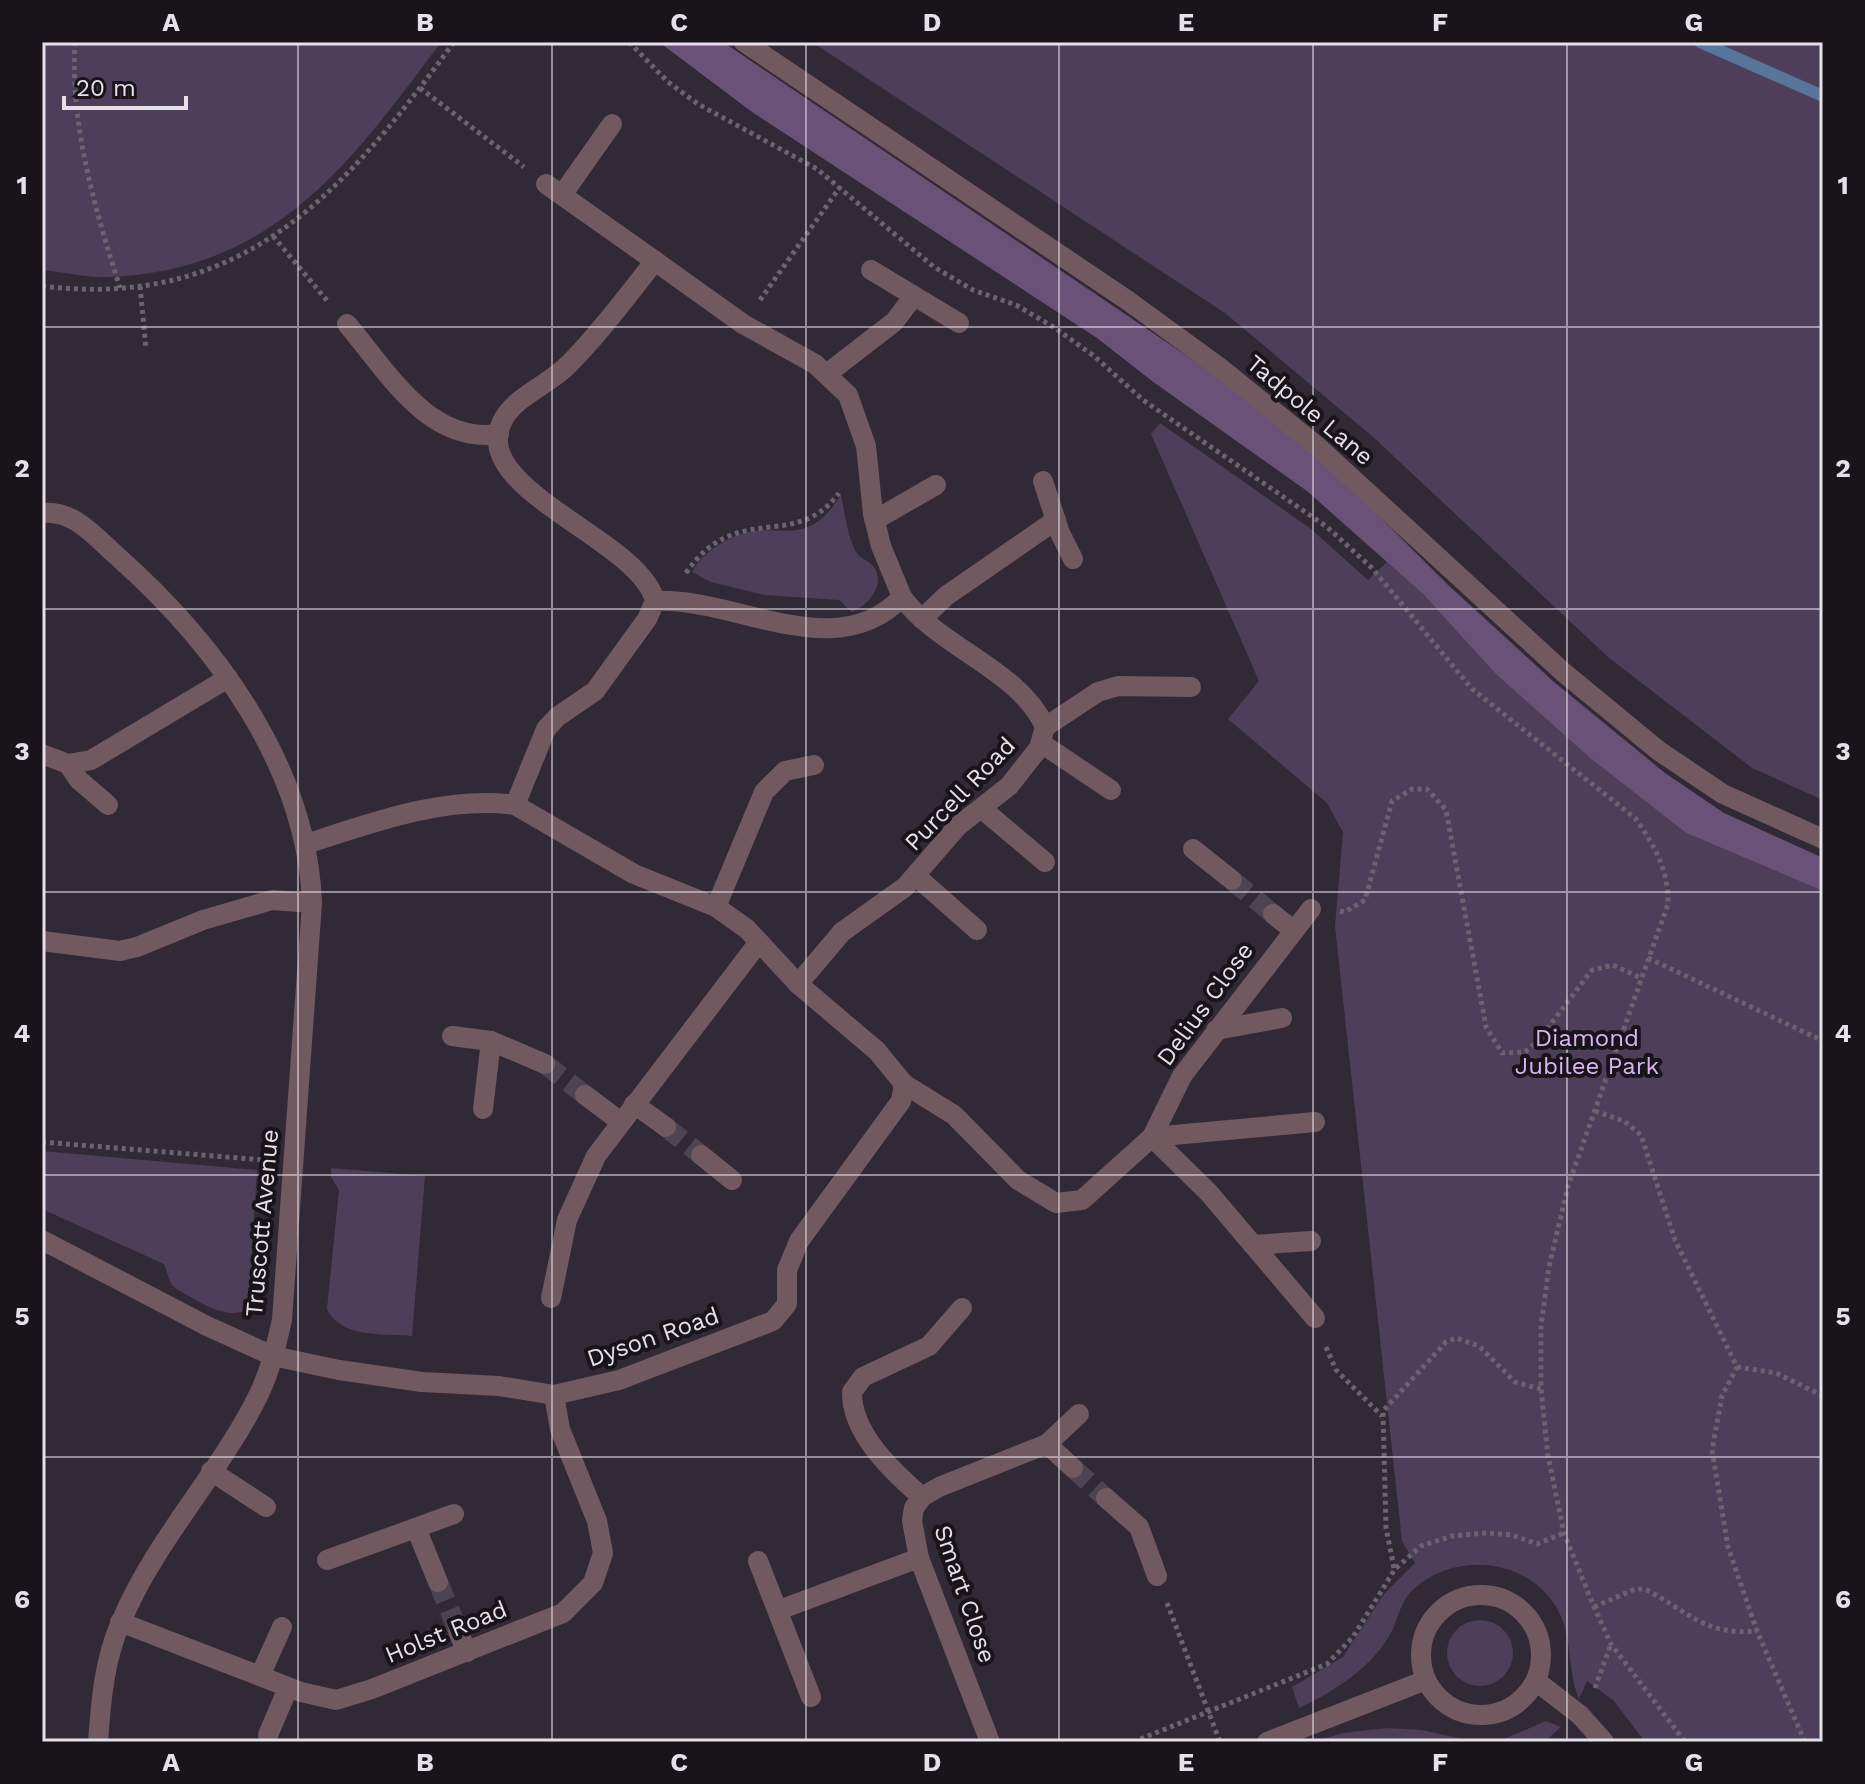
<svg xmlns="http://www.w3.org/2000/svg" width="1865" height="1784" font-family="'Work Sans',sans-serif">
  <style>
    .green { fill: #4f3e59 }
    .forest { fill: #6a5178 }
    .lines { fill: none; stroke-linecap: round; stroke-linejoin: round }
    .stream { stroke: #58759b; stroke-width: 12 }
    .minor-tunnel { stroke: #4d4452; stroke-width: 20; stroke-dasharray: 20 10; stroke-linecap: butt }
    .path { stroke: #6b6370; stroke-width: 5; stroke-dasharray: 4 4; stroke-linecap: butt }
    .minor { stroke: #705a5f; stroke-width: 20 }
    .grid { fill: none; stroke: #e6e0e9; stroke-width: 2; stroke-opacity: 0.55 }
    .labels { text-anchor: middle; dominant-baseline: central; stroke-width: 8; stroke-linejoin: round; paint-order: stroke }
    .street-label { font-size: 24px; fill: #e6e0e9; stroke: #18141a }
    .park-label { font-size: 24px; fill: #dbb3f3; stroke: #18141a }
    .neatline { fill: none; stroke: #e6e0e9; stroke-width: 3 }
    .grid-label { font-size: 26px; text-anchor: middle; font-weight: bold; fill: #e6e0e9 }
  </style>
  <rect width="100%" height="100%" fill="#322937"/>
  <!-- green -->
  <g class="green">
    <path d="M42 42H441C351 163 274 271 108 277 87 278 63 272 42 270Z"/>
    <path d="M812 42H1823V800L1752 768 1608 657 1372 436 1225 313Z"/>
    <path d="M1160 423 1311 529 1368 580 1387 562 1423 594 1497 674 1590 758 1686 833 1823 891V1742H1645L1614 1701 1587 1681 1579 1699C1566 1667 1574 1635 1555 1605 1525 1558 1455 1552 1415 1588 1401 1599 1399 1616 1392 1631 1373 1667 1334 1692 1299 1708L1292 1687 1343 1657 1384 1594 1415 1563 1402 1541 1335 926 1343 832 1327 803 1228 719 1259 681 1151 434Z"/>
    <path d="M841 495C845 513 847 534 855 550 859 559 869 560 874 567 886 586 868 605 852 612L839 600 764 595 711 582 692 572C702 552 731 534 754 531 773 528 792 535 810 526 824 520 833 507 841 495Z"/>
    <path d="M42 1151 257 1170 251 1264 268 1277C255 1320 231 1320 196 1300 190 1296 180 1292 174 1287 169 1282 167 1271 164 1264L42 1209Z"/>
    <path d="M331 1168 425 1176 412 1336C383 1333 342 1339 327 1309L339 1190 331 1177Z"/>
    <circle cx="1480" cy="1653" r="33"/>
    <path d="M1546 1721 1561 1727 1544 1742H1497Z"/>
    <path d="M1387 1728 1422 1730 1475 1742H1313L1343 1733Z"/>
  </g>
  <!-- forest -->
  <path class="forest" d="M659 42H723L1221 379 1338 475 1447 584 1554 682 1665 773 1724 813 1823 858V891L1686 833 1590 758 1496 674 1423 594 1307 491 1152 381 1097 338 752 112Z"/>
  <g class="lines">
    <!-- stream -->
    <path class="stream" d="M1700 42 1823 96"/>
    <!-- minor-tunnel -->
    <g class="minor-tunnel">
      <path d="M1232 880 1273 914"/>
      <path d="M545 1064 585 1095"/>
      <path d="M666 1127 701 1155"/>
      <path d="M1073 1468 1106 1498"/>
      <path d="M438 1582 458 1631"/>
    </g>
    <!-- path -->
    <g class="path">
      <path d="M75 42C70 125 95 209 120 288"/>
      <path d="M629 42 668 82 698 104 817 169 934 267 973 290 1016 305 1055 328 1094 356 1143 400 1327 527 1372 568 1472 689 1635 818C1654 844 1669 871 1668 904L1568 1186 1549 1267 1541 1326V1389L1548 1456 1564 1533 1594 1607 1611 1644 1685 1742"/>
      <path d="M420 88 524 167"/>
      <path d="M273 236 329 303"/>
      <path d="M42 286C244 311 346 190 454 42"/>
      <path d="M140 286 146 349"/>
      <path d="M760 300 840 187"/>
      <path d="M686 573C736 499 795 553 839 493"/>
      <path d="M1340 911 1345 912 1365 900 1392 801 1412 789H1427L1446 810 1486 1027 1502 1053 1525 1052 1537 1042 1592 970 1613 965 1641 978"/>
      <path d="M1648 958 1823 1041"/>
      <path d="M1595 1111 1624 1121 1641 1135 1675 1240 1737 1367 1722 1396 1712 1450 1728 1547 1757 1631 1805 1742"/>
      <path d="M42 1142 264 1160"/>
      <path d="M1326 1347 1336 1370 1382 1416"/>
      <path d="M1737 1367 1776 1373 1823 1396"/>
      <path d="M1394 1568 1386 1528 1383 1411 1446 1342 1456 1338 1479 1346 1515 1382 1541 1389"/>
      <path d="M1167 1603 1220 1742"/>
      <path d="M1594 1607 1635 1589H1645C1688 1611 1704 1636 1757 1631"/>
      <path d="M1595 1688 1611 1644"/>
      <path d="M1133 1742 1327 1664 1353 1637 1395 1569 1421 1546 1452 1536 1486 1533 1512 1535 1537 1544 1564 1533"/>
    </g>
    <!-- minor -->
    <g class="minor">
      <path d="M744 42 1127 300 1219 367 1317 446 1563 672 1659 751 1723 794 1823 839"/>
      <path d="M546 184 655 261"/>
      <path d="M562 195 612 124"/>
      <path d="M871 270 959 323"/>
      <path d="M347 324C388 372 428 444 499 434"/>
      <path d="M828 373 894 322 914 296"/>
      <path d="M1043 481 1060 533 1073 559"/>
      <path d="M42 513C74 509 96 538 118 557 216 644 307 767 312 903L282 1320C276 1346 270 1372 258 1396 219 1475 155 1540 121 1622 104 1660 101 1701 98 1742"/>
      <path d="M875 520 936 485"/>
      <path d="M902 597C938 647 1020 670 1045 727L1039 748 1009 786 958 826 905 887 842 932 798 984 877 1051 904 1084"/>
      <path d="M922 619 946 596 1056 520"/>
      <path d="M1045 727 1098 692 1118 686 1191 687"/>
      <path d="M1041 743 1111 790"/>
      <path d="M42 754 68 764 91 760 228 678"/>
      <path d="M68 764 79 780 108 805"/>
      <path d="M515 805 546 729 557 717 595 691 647 619 655 601C640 538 463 489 504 418 519 394 550 384 569 364 600 333 627 296 655 261L743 324 815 364 848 395 866 446 873 514 881 546 902 597C836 667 736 597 655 601"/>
      <path d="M981 808 1045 862"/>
      <path d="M306 844C371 823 446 795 515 805L634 874 716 907 747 929 798 984"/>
      <path d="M1193 849 1232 880"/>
      <path d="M917 877 977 930"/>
      <path d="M716 907 764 792 785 771 814 765"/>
      <path d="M1273 914 1293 930"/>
      <path d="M42 941 120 951 137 947 203 920 272 900 312 903"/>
      <path d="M1216 1030 1282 1018"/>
      <path d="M452 1036 491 1041 545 1064"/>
      <path d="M904 1084 954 1115 1018 1180 1056 1203 1082 1200 1152 1137 1209 1193 1315 1318"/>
      <path d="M585 1095 621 1122"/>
      <path d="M634 1104 666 1127"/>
      <path d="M483 1109 491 1041"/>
      <path d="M1152 1137 1182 1076 1311 909"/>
      <path d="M1152 1137 1315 1122"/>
      <path d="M701 1155 732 1180"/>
      <path d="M42 1240 207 1326 273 1356 339 1370 422 1382 499 1386 554 1395 619 1380 773 1321 787 1304V1270L799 1241 901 1101 904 1084"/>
      <path d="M1253 1245 1311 1241"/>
      <path d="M551 1298 567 1220 596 1156 759 942"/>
      <path d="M1047 1444 1073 1468"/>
      <path d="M211 1471 266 1507"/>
      <path d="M922 1497C893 1472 851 1433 852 1392L863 1377 929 1346 962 1308"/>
      <path d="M1106 1498 1139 1527 1157 1576"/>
      <path d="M416 1528 438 1582"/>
      <path d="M327 1560 454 1514"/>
      <path d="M758 1561 811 1697"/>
      <circle cx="1481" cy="1655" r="60"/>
      <path d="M779 1610 919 1558"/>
      <path d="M120 1622 301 1692 336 1700 372 1689 563 1613 593 1583 603 1553 597 1521 560 1429 554 1395"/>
      <path d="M458 1631 467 1652"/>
      <path d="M260 1676 282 1627"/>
      <path d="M1536 1681 1580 1715 1604 1742"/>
      <path d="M268 1735 288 1688"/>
      <path d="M990 1742 919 1558 912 1521 914 1508 922 1497 939 1487 1047 1444 1079 1414"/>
      <path d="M1267 1742 1426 1680"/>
    </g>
  </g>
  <!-- grid -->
  <path class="grid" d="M298 42V1742M552 42V1742M806 42V1742M1059 42V1742M1313 42V1742M1567 42V1742M42 327H1823M42 609H1823M42 892H1823M42 1175H1823M42 1457H1823"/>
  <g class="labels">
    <!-- street labels -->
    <g class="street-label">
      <text transform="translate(1310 410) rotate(40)">Tadpole Lane</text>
      <text transform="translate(960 794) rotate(-46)">Purcell Road</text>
      <text transform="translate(1205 1004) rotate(-54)">Delius Close</text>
      <text transform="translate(262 1223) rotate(-85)">Truscott Avenue</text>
      <text transform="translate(653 1337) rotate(-19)">Dyson Road</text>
      <text transform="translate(965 1594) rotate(71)">Smart Close</text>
      <text transform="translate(446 1632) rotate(-22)">Holst Road</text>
    </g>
    <!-- park labels -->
    <g class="park-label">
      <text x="1587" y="1038">Diamond<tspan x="1587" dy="28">Jubilee Park</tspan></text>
    </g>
  </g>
  <!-- border -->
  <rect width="1865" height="1784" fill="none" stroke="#18141a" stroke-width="88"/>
  <!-- scale -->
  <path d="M64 96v12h122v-12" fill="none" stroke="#e6e0e9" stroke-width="4"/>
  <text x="76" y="96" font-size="24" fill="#e6e0e9" stroke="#18141a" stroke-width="6" paint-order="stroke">20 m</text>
  <rect x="44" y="44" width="1777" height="1696" class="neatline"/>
  <g class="grid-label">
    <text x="171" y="31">A</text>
    <text x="425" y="31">B</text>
    <text x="679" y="31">C</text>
    <text x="932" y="31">D</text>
    <text x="1186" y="31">E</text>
    <text x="1440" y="31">F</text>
    <text x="1694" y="31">G</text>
    <text x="22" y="194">1</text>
    <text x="1843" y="194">1</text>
    <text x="22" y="477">2</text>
    <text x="1843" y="477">2</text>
    <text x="22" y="760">3</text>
    <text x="1843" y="760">3</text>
    <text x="22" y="1042">4</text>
    <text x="1843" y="1042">4</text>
    <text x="22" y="1325">5</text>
    <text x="1843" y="1325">5</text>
    <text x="22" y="1608">6</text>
    <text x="1843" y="1608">6</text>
    <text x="171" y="1771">A</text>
    <text x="425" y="1771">B</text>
    <text x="679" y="1771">C</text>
    <text x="932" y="1771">D</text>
    <text x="1186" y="1771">E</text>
    <text x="1440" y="1771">F</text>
    <text x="1694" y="1771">G</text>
  </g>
</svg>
